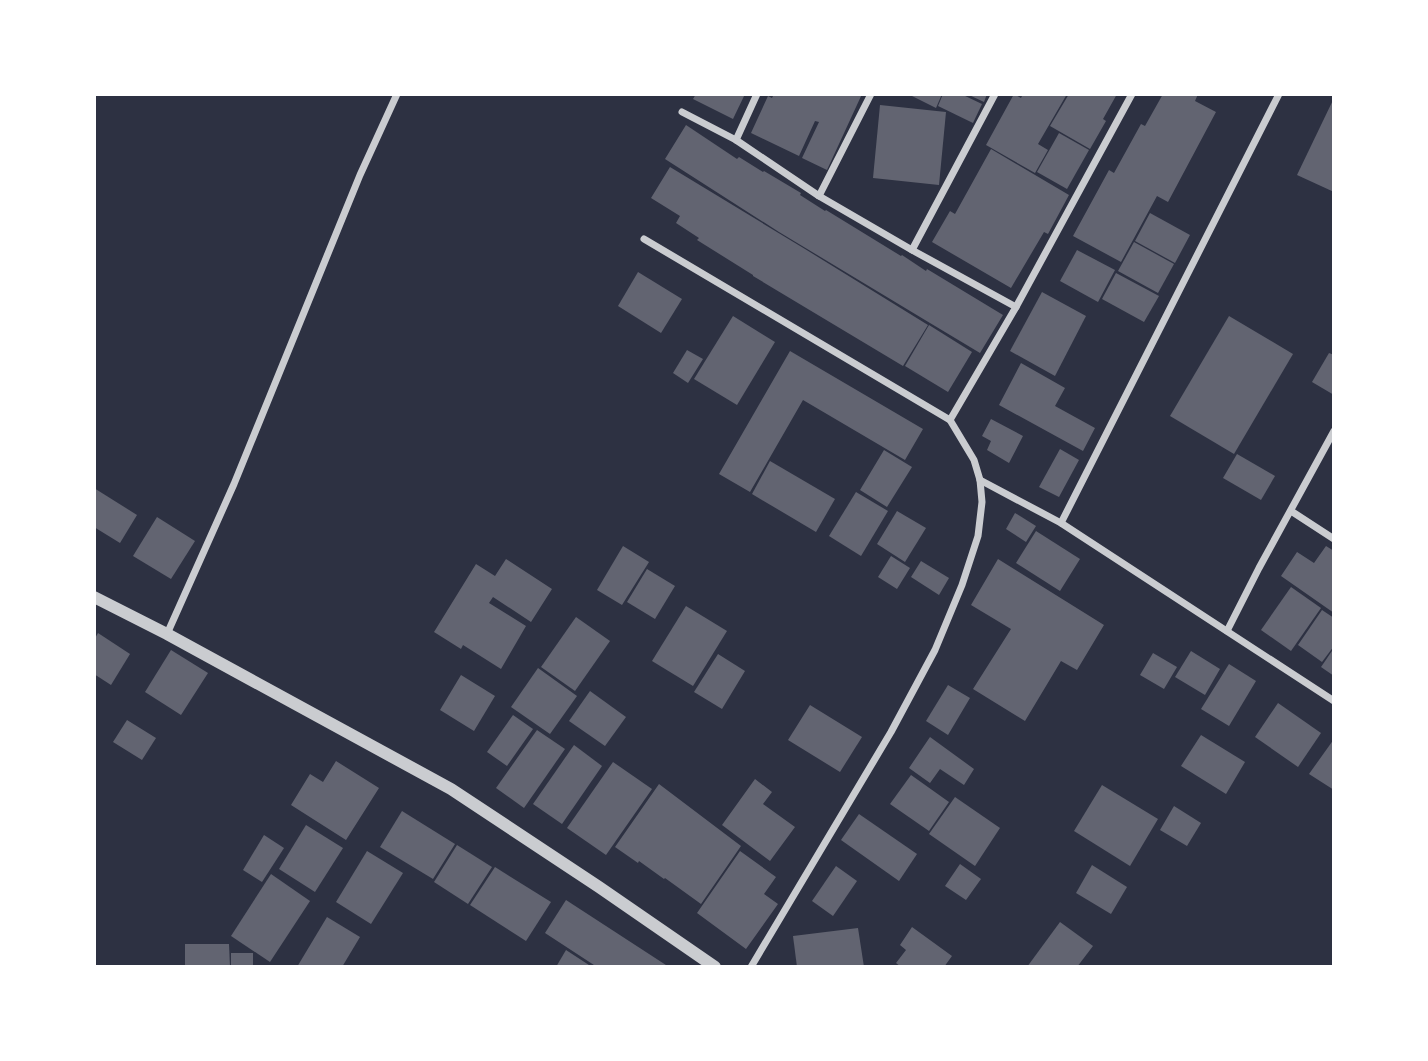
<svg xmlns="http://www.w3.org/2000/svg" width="1428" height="1061" font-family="Jost,sans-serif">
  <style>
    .building { fill: #626471 }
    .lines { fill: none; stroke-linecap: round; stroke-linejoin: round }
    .minor { stroke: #caccd0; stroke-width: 7 }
    .tertiary { stroke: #caccd0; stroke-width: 12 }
  </style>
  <rect width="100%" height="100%" fill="#2d3142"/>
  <!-- building -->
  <g class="building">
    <path d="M696 94H745L733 119 693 99Z"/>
    <path d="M774 94H862L827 170 802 158 819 122 815 121 799 156 751 133 768 96 772 98Z"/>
    <path d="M908 94H942L936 108Z"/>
    <path d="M943 94H961L982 104 973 123 938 106Z"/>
    <path d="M967 94H987L984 102Z"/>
    <path d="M1014 94 1021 98 1023 94H1067L1038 144 1048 150 1035 173 986 145Z"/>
    <path d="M1069 94H1117L1103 119 1106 121 1090 149 1050 126Z"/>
    <path d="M1163 94H1198L1195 101 1216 112 1168 202 1157 196 1121 262 1073 236 1109 170 1114 173 1141 124 1145 126Z"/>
    <path d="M1334 98V192L1297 175Z"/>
    <path d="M880 105 946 112 939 185 873 178Z"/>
    <path d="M686 125 737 159 739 157 763 172 764 171 801 193 800 195 825 211 826 210 901 256 902 255 926 271 927 269 1003 315 980 353 930 323 932 320 930 323 779 232 665 159Z"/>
    <path d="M1059 133 1089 150 1067 189 1037 172Z"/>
    <path d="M991 149 1069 195 1048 234 1044 232 1011 288 932 242 950 211 955 214Z"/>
    <path d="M670 167 805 249 928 325 903 366 753 276V275L697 240 699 238 676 223 680 216 651 198Z"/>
    <path d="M1150 213 1190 235 1175 263 1135 241Z"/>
    <path d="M1134 242 1174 264 1158 293 1118 271Z"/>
    <path d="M1077 250 1115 270 1098 302 1060 281Z"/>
    <path d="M638 272 682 299 661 333 618 306Z"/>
    <path d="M1116 273 1159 296 1144 322 1102 299Z"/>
    <path d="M1042 292 1086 316 1055 376 1010 351Z"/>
    <path d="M733 316 775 342 737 405 694 379Z"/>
    <path d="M1229 316 1293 354 1234 454 1170 416Z"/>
    <path d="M929 325 972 352 948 392 905 366Z"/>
    <path d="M687 350 703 359 688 383 673 373Z"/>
    <path d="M790 351 923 429 905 460 803 400 750 492 719 474Z"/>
    <path d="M1329 353 1334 355V395L1312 382Z"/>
    <path d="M1021 363 1065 388 1055 406 1095 428 1083 451 999 405Z"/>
    <path d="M991 419 1023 436 1009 463 987 450 991 441 982 436Z"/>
    <path d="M1060 449 1079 460 1059 497 1039 487Z"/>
    <path d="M884 450 912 467 887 507 860 490Z"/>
    <path d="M1237 454 1275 476 1261 500 1223 478Z"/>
    <path d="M770 461 835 499 816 532 752 494Z"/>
    <path d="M94 488 137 515 120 543 94 527Z"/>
    <path d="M856 492 888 511 861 556 829 536Z"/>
    <path d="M897 511 926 528 905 562 877 544Z"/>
    <path d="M1015 513 1036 526 1026 542 1006 529Z"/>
    <path d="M157 517 195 541 171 579 133 556Z"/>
    <path d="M1036 531 1080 559 1060 591 1016 563Z"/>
    <path d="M623 546 649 562 622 605 597 590Z"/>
    <path d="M1326 546 1334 551V613L1281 576 1297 552 1314 563Z"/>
    <path d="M891 556 910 568 897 589 878 577Z"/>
    <path d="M506 559 552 589 531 622 493 597 489 603 526 626 501 669 463 645 461 649 434 632 476 564 495 576Z"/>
    <path d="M998 559 1104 625 1077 670 1061 661 1025 721 973 689 1011 629 971 605Z"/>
    <path d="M921 561 949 578 939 595 911 577Z"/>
    <path d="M647 569 675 586 655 619 627 602Z"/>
    <path d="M1291 587 1321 608 1291 651 1261 630Z"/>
    <path d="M686 606 727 631 693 686 652 661Z"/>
    <path d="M1322 610 1334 618V646L1322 662 1298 645Z"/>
    <path d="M576 617 610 641 575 691 541 667Z"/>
    <path d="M98 633 130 654 111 685 94 674V640Z"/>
    <path d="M1334 648V676L1321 667Z"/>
    <path d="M171 650 208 673 181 715 145 692Z"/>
    <path d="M1191 651 1220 669 1205 695 1175 677Z"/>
    <path d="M1153 653 1177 667 1164 689 1140 675Z"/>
    <path d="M718 654 745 671 722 709 694 692Z"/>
    <path d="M1229 664 1256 681 1229 726 1201 709Z"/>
    <path d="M538 668 577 696 550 734 511 707Z"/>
    <path d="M461 675 495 696 474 731 440 710Z"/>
    <path d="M948 685 970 698 948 735 926 721Z"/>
    <path d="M590 691 626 717 605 746 569 721Z"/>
    <path d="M1278 703 1321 733 1298 767 1255 737Z"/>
    <path d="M810 705 862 737 840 772 788 740Z"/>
    <path d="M513 715 533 729 507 766 487 752Z"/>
    <path d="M127 720 156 738 142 760 113 742Z"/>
    <path d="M537 730 565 749 524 808 496 788Z"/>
    <path d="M1201 735 1245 762 1226 794 1181 766Z"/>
    <path d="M930 737 974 769 964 785 940 769 930 783 909 768Z"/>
    <path d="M1334 739V790L1309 774Z"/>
    <path d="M574 745 602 766 562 824 533 804Z"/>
    <path d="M336 761 379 788 346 840 291 805 310 774 323 782Z"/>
    <path d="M613 762 652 789 606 855 567 828Z"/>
    <path d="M911 775 949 802 929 831 890 804Z"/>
    <path d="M755 779 772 792 763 804 795 827 770 861 722 825Z"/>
    <path d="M659 784 741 846 701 904 665 878 664 879 639 861 638 863 615 847Z"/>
    <path d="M1102 785 1158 819 1130 866 1074 831Z"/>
    <path d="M955 797 1000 828 975 866 929 834Z"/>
    <path d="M1174 806 1201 823 1187 846 1160 830Z"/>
    <path d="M402 811 455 844 433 879 380 847Z"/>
    <path d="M859 814 917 854 899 881 841 840Z"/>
    <path d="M306 825 343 848 315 892 279 869Z"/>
    <path d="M264 835 284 848 262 882 243 870Z"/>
    <path d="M457 845 492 867 468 904 434 882Z"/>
    <path d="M367 851 403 873 371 924 336 902Z"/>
    <path d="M740 851 776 877 764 894 778 904 746 949 697 913Z"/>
    <path d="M960 864 981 879 966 900 945 886Z"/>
    <path d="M1092 865 1127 887 1111 914 1076 893Z"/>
    <path d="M836 866 857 881 833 916 812 901Z"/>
    <path d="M495 867 551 902 526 941 470 905Z"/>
    <path d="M271 874 310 901 270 962 231 936Z"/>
    <path d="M566 900 669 967H597L545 933Z"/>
    <path d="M327 917 360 937 342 967H297Z"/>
    <path d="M1060 922 1093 946 1077 967H1027Z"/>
    <path d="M912 927 952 956 944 967H901L896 963 906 950 900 945Z"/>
    <path d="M858 928 864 967H797L793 936Z"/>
    <path d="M185 944H229L230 967H185Z"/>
    <path d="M566 950 592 967H556Z"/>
    <rect x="231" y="953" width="22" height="14"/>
  </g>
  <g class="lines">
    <!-- minor -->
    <g class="minor">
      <path d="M682 112 736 140 819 196 912 250 1016 307"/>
      <path d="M736 140 757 94"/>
      <path d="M819 196 871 94"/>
      <path d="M644 239 950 420 974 460 980 480 982 502 978 536 962 585 935 650 891 732 751 967"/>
      <path d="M912 250 995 94"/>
      <path d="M950 420 1016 307 1132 94"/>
      <path d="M980 480 1061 523 1334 701"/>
      <path d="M1291 511 1334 539"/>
      <path d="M1061 523 1279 94"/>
      <path d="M1227 631 1259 568 1334 431"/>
      <path d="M167 634 234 484 360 175 397 94"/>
    </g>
    <!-- tertiary -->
    <path class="tertiary" d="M94 597 167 634 451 789 599 887 715 967"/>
  </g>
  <!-- border -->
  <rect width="1428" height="1061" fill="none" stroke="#ffffff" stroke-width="192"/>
</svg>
